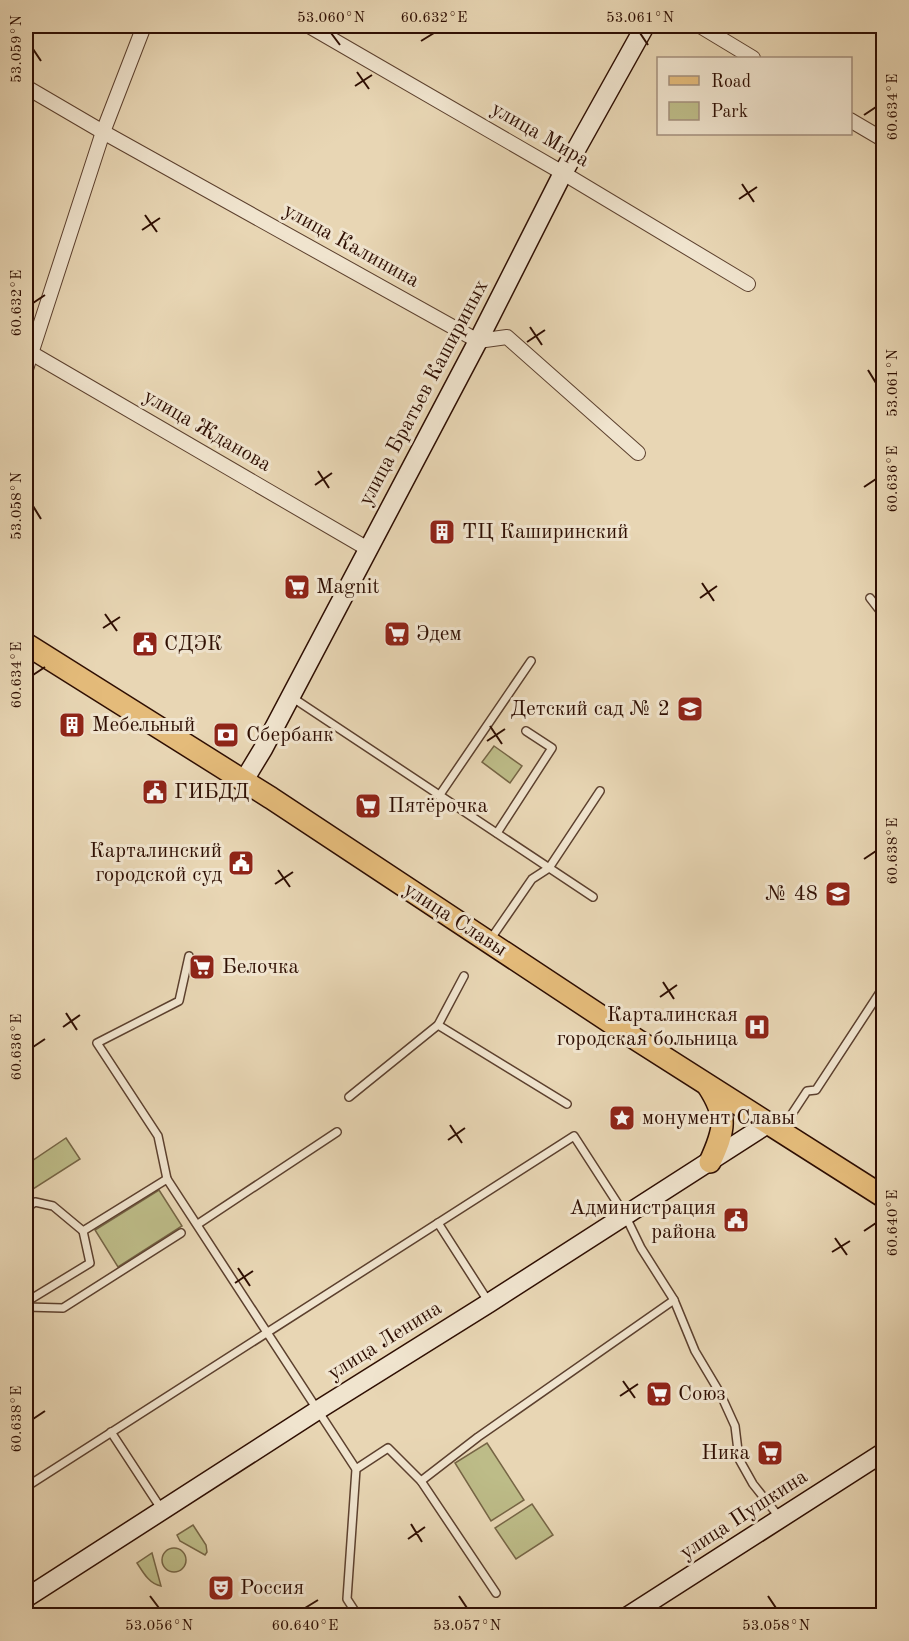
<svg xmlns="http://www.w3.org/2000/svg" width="909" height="1641" font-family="'Old Standard TT',serif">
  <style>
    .green { fill: #bdbc88; stroke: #766545; stroke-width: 1.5 }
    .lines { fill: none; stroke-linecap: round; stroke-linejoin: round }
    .lane-casing { stroke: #5c402e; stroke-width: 10 }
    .street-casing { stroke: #5c402e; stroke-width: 16 }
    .secondary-casing { stroke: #2e0e02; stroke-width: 21 }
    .primary-casing { stroke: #2e0e02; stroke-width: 24 }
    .lane { stroke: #f0e4ce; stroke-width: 7 }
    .street { stroke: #f0e4ce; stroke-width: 14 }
    .secondary { stroke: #f0e4ce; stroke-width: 18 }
    .primary { stroke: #e4bb7a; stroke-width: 21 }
    .ticks { fill: none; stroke: #2e0e02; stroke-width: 2 }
    .labels { text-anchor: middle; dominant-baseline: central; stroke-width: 6; stroke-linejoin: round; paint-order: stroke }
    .street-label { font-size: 21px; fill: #2e0e02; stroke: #f0e4ce }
    .poi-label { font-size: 21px; fill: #2e0e02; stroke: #f0e4ce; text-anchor: start }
    .neatline { fill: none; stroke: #2e0e02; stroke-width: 2 }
    .ticks-label { font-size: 15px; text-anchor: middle; fill: #2e0e02 }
  </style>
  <rect width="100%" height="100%" fill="#e8d6b4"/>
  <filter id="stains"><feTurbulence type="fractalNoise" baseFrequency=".00333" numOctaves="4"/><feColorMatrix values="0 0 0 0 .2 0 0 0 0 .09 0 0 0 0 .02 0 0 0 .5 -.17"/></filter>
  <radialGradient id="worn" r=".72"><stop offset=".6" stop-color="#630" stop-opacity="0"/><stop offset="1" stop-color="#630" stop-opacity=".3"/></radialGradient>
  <!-- green -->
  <g class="green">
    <path d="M494 746 522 766 510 783 482 762Z"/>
    <path d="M66 1138 80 1159 30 1191 26 1184V1165Z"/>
    <path d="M159 1190 182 1226 118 1267 95 1230Z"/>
    <path d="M487 1443 524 1500 491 1521 455 1463Z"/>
    <path d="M532 1504 553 1535 516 1559 495 1528Z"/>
    <path d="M193 1525 206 1545 207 1552 205 1555 180 1541 177 1535Z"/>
    <circle cx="174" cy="1560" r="12"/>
    <path d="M152 1553 161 1586C149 1584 143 1572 137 1563Z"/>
  </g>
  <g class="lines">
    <!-- lane casing -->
    <g class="lane-casing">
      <g id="lane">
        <path d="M870 598 884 616"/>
        <path d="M293 698 593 897"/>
        <path d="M439 796 531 661"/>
        <path d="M497 833 552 748 526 731"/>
        <path d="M490 940 532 879 549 868 600 791"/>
        <path d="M438 1025 567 1104"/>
        <path d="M349 1097 438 1025 464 976"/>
        <path d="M782 1129 807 1091 816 1090 884 986"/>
        <path d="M167 1179 158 1136 97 1043 179 1001 189 956"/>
        <path d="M26 1208 35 1202 53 1206 83 1231"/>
        <path d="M438 1223 488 1301"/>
        <path d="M198 1224 337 1132"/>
        <path d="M26 1302 90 1263 83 1231 167 1179 356 1469 347 1599 358 1616"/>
        <path d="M26 1307 63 1308 181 1233"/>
        <path d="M111 1432 162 1510"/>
        <path d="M26 1434 29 1440"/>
        <path d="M356 1469 388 1448 421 1481 496 1593"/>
        <path d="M421 1481 478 1437 674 1300"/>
        <path d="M26 1487 574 1136 625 1215 641 1248 674 1300 695 1351 720 1393 735 1426 739 1459 753 1484 780 1518"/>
      </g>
    </g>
    <!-- street casing -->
    <g class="street-casing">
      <g id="street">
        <path d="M309 26 563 173 748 284"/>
        <path d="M700 26 753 58"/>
        <path d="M26 87 103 132 478 341 507 337 638 453"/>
        <path d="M850 120 884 140"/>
        <path d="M26 350 368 549"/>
        <path d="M26 369 103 132 144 26"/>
      </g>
    </g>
    <!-- secondary casing -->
    <g class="secondary-casing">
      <g id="secondary">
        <path d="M243 782 263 749 478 341 563 173 645 26"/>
        <path d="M26 1598 318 1410 489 1303 769 1123"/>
        <path d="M628 1616 884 1452"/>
      </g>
    </g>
    <!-- primary casing -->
    <g class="primary-casing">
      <g id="primary">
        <path d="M26 644 271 798 634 1038 884 1197"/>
        <path d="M708 1086C728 1117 725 1129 710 1162"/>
      </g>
    </g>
    <!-- lane -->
    <use href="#lane" class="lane"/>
    <!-- street -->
    <use href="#street" class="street"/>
    <!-- secondary -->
    <use href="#secondary" class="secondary"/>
    <!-- primary -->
    <use href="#primary" class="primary"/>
  </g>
  <!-- ticks -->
  <path class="ticks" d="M331 33 340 45M640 33 648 45M421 41 434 33M33 49 41 61M357 72 369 89M355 86 372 75M864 115 876 107M742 184 754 202M739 199 757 187M145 215 157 232M142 230 160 218M33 303 45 295M530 327 542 345M527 342 545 330M868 370 876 383M318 471 329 488M315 485 332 473M864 487 876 479M33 506 41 519M702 583 714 601M700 598 717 586M105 614 117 631M103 628 120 617M33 675 45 667M490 726 502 744M487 741 505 729M864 859 876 851M278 870 290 887M275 884 293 872M663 982 674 999M660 997 677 985M66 1013 77 1030M63 1027 80 1015M33 1047 45 1039M450 1125 462 1143M448 1140 465 1128M864 1231 876 1223M835 1238 847 1255M832 1252 850 1241M238 1268 250 1286M235 1283 253 1271M623 1381 635 1398M620 1396 638 1384M33 1419 45 1411M411 1524 422 1542M408 1539 425 1527M150 1596 159 1608M459 1596 467 1608M768 1596 776 1608M305 1608 318 1600"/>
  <!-- icons -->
  <defs>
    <g id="building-square" transform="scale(1.35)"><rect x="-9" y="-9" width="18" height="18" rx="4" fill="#8f2418" stroke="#f0e4ce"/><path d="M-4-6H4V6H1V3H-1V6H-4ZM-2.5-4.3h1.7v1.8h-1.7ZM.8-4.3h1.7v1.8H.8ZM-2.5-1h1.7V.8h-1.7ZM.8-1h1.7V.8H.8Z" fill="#fff"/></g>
    <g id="supermarket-square" transform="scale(1.35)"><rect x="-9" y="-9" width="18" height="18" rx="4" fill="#8f2418" stroke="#f0e4ce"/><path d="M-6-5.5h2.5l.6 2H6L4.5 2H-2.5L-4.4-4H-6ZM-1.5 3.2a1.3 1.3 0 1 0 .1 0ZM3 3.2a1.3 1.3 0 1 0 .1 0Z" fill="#fff"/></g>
    <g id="civic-square" transform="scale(1.35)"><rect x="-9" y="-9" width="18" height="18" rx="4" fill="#8f2418" stroke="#f0e4ce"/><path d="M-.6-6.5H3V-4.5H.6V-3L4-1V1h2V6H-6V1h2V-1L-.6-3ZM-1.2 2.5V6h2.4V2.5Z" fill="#fff"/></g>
    <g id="school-square" transform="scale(1.35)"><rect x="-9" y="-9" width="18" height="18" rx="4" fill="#8f2418" stroke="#f0e4ce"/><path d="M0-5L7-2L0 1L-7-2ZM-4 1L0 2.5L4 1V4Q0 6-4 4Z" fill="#fff"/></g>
    <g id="bank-square" transform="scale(1.35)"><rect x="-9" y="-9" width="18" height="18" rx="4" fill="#8f2418" stroke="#f0e4ce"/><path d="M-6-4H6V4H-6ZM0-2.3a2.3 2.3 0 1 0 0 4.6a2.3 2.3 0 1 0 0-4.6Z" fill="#fff"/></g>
    <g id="hospital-square" transform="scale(1.35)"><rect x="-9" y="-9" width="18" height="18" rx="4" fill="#8f2418" stroke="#f0e4ce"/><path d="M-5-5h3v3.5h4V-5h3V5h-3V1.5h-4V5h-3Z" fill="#fff"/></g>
    <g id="sight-square" transform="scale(1.35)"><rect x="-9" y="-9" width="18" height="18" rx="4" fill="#8f2418" stroke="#f0e4ce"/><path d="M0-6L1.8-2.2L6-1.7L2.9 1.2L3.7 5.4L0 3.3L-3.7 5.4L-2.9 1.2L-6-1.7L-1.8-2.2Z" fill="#fff"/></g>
    <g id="theatre-square" transform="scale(1.35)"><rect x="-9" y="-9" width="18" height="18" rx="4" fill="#8f2418" stroke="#f0e4ce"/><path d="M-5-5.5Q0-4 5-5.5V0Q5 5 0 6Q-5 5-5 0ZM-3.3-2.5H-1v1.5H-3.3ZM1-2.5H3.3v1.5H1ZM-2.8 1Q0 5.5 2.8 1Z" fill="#fff"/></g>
  </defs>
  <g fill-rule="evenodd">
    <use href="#building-square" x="442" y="532"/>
    <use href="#supermarket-square" x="297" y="587"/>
    <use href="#supermarket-square" x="397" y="634"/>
    <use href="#civic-square" x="145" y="644"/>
    <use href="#school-square" x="690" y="709"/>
    <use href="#building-square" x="72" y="725"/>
    <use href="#bank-square" x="226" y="735"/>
    <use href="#civic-square" x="155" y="792"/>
    <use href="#supermarket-square" x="368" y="806"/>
    <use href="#civic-square" x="241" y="863"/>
    <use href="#school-square" x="838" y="894"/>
    <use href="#supermarket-square" x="202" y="967"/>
    <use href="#hospital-square" x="757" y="1027"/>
    <use href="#sight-square" x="622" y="1118"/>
    <use href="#civic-square" x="736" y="1220"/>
    <use href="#supermarket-square" x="659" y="1394"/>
    <use href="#supermarket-square" x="770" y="1453"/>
    <use href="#theatre-square" x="221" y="1588"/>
  </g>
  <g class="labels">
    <!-- street labels -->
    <g class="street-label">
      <text transform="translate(540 135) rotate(30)">улица Мира</text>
      <text transform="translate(351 246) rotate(29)">улица Калинина</text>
      <text transform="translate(424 393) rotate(-62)">улица Братьев Кашириных</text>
      <text transform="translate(207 431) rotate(30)">улица Жданова</text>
      <text transform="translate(455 920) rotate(33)">улица Славы</text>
      <text transform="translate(385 1341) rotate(-32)">улица Ленина</text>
      <text transform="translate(744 1515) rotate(-33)">улица Пушкина</text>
    </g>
    <!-- poi labels -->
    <g class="poi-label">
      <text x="462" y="532">ТЦ Каширинский</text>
      <text x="316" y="587">Magnit</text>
      <text x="416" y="634">Эдем</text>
      <text x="164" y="644">СДЭК</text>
      <text x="670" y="709" text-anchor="end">Детский сад № 2</text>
      <text x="92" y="725">Мебельный</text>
      <text x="246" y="735">Сбербанк</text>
      <text x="174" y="792">ГИБДД</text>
      <text x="388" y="806">Пятёрочка</text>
      <text x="222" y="851" text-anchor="end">Карталинский<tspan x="222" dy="24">городской суд</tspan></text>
      <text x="818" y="894" text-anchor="end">№ 48</text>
      <text x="222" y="967">Белочка</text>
      <text x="738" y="1015" text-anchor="end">Карталинская<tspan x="738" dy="24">городская больница</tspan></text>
      <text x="642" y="1118">монумент Славы</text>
      <text x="716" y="1208" text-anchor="end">Администрация<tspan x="716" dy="24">района</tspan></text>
      <text x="678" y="1394">Союз</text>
      <text x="750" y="1453" text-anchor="end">Ника</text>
      <text x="240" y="1588">Россия</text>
    </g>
  </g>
  <!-- margin -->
  <rect width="909" height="1641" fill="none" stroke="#e8d6b4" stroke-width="66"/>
  <!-- legend -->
  <rect x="657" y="57" width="195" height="78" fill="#f0e4ce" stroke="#a28e7c" stroke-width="1.5"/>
  <rect x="669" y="76" width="30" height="9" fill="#e4bb7a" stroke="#a28e7c" stroke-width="1.5"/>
  <text x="711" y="87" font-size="18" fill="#2e0e02">Road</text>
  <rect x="669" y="102" width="30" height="18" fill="#bdbc88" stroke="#a28e7c" stroke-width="1.5"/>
  <text x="711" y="117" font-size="18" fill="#2e0e02">Park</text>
  <rect x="33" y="33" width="843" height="1575" class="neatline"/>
  <g class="ticks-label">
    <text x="331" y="22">53.060°N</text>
    <text x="434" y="22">60.632°E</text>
    <text x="640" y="22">53.061°N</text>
    <text transform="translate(16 49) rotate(-90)" y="5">53.059°N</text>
    <text transform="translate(892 107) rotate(-90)" y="5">60.634°E</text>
    <text transform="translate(16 303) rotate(-90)" y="5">60.632°E</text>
    <text transform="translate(892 383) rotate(-90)" y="5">53.061°N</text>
    <text transform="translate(892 479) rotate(-90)" y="5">60.636°E</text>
    <text transform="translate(16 506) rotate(-90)" y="5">53.058°N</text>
    <text transform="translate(16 675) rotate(-90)" y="5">60.634°E</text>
    <text transform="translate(892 851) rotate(-90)" y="5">60.638°E</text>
    <text transform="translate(16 1047) rotate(-90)" y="5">60.636°E</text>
    <text transform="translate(892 1223) rotate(-90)" y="5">60.640°E</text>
    <text transform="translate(16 1419) rotate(-90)" y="5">60.638°E</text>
    <text x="159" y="1630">53.056°N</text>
    <text x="305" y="1630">60.640°E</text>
    <text x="467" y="1630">53.057°N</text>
    <text x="776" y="1630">53.058°N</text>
  </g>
  <rect width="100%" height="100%" filter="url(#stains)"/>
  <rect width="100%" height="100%" fill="url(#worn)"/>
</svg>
